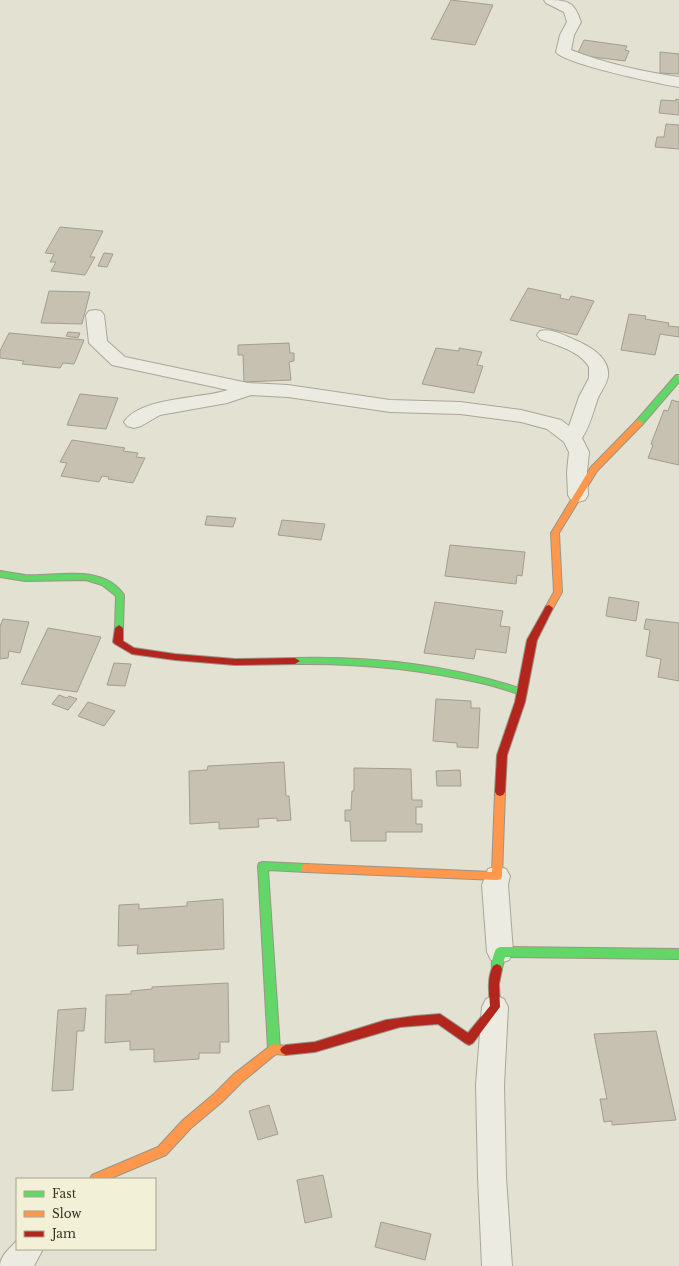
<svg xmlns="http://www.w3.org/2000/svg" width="679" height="1266" font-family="'Libre Baskerville',serif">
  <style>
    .building { fill: #c7c1b2; stroke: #a39d90 }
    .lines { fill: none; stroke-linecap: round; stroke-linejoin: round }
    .street-casing { stroke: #a9a699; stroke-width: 2 }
    .fast-casing { stroke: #999589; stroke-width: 2 }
    .slow-casing { stroke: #999589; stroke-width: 2 }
    .jam-casing { stroke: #999589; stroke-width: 2 }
    .street { fill: #ecebe1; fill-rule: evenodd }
    .fast { fill: #63d668; fill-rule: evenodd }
    .slow { fill: #ff974d; fill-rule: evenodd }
    .jam { fill: #b3261e; fill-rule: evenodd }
  </style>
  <rect width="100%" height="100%" fill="#e3e1d1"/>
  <!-- building -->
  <g class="building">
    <path d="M451 0 493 5 475 45 431 39Z"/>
    <path d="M584 40 627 46 625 50 629 51 625 61 577 55Z"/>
    <path d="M660 52 679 54V74L660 73Z"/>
    <path d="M676 99 679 100V115L659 113 661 100 676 101Z"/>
    <path d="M666 124 679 125V149L655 147 657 137H664Z"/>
    <path d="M60 227 103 231 90 257H95L85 275 51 271 56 262H50L54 254 45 253Z"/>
    <path d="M104 253 113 254 107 267 98 266Z"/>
    <path d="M528 288 561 295 560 298 569 300 571 296 594 301 577 335 510 320Z"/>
    <path d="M49 291 90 292 82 324 41 323Z"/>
    <path d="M629 314 646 316 645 319 669 323 668 326 679 327V337L660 334 655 355 621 350Z"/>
    <path d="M68 332 80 333 78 338 66 336Z"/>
    <path d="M9 333 84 340 74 364 63 363 60 368 22 364 24 361 0 358V351Z"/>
    <path d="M289 343 290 353H294V361L289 362 291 380 244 382 243 355H238V345Z"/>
    <path d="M436 348 459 351V348L482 352 477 365 483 366 474 393 422 384Z"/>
    <path d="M80 394 118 398 106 429 67 425Z"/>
    <path d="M672 400 679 402V465L648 458 653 445 651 444 664 410 668 411Z"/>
    <path d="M72 440 125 448 123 451 138 453 136 457 145 458 133 483 108 479 109 477 102 476 99 482 61 476 67 463 60 462Z"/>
    <path d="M207 516 236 518 233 527 205 525Z"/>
    <path d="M282 520 325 524 321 540 278 535Z"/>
    <path d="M450 545 525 552 522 576 517 575 516 584 445 576Z"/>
    <path d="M609 597 639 602 636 621 606 616Z"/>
    <path d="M435 602 503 611 500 626 510 627 506 653 476 649 474 659 424 653Z"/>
    <path d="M3 619 29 622 20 653 9 651 8 658 0 659V626Z"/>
    <path d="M646 619 679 623V681L658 677 661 659 646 656 650 630 644 629Z"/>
    <path d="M48 628 101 637 77 692 21 684Z"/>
    <path d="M114 663 131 664 125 686 107 685Z"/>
    <path d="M59 695 67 698 69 696 77 699 68 710 52 704Z"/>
    <path d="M436 699 471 701V708H480L478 748 457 747V743L433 741Z"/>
    <path d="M88 702 115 711 104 726 78 716Z"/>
    <path d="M284 762 286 796H289L291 820 277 821V818L258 819 259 827 219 829V822L190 824 189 771 207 770 208 766Z"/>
    <path d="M354 768 411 769 412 800H422V807H416V824H422V832H386V841H351L350 821H345V810H351L352 791H354Z"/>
    <path d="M460 770 461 786H437L436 771Z"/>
    <path d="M223 899 224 949 137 954 138 945 118 946 119 905 139 904V909L187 906V902Z"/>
    <path d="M228 983 229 1042H220V1053H199V1059L154 1062V1049L130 1050V1041L105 1043 106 995 131 994V991L152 989V987Z"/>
    <path d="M86 1008 84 1031H77L73 1090 52 1091 58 1010Z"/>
    <path d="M656 1031 676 1120 612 1125V1121L604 1122 600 1099H607L594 1034Z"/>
    <path d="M269 1105 278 1134 258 1140 249 1111Z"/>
    <path d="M323 1175 332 1217 305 1223 297 1180Z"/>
    <path d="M381 1222 431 1234 425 1260 375 1247Z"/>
  </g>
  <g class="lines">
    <!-- street casing -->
    <g class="street-casing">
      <g id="street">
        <path d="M544 0C566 0 574 0 581 22L574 35 571 50C604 63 644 72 679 77V87C660 84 564 64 556 52L560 35 567 22 564 12 546 3Z"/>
        <path d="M95 310 101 311 104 315 107 341 125 357 248 383 288 385 390 400 460 402 521 410 561 420 569 426 579 397 589 378V367C580 351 556 345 540 339L537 335 540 331C551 328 564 335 575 340 589 346 610 357 608 376 607 384 601 391 598 398 593 412 590 426 582 438L589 452 587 472 588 495 585 500 578 502 571 500 568 495 567 472 569 452 564 442 547 429 521 422 460 414 390 412 288 397 251 395 227 403 160 415 141 426 134 428 127 426 124 422C140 397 201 399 228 390L112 365 89 343 86 315 89 311Z"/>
        <path d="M497 866 506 869 510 876 508 885 513 952 509 960 500 963 491 960 487 952 482 885 488 869Z"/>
        <path d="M495 995 504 999 508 1007 504 1085 506 1177 512 1266H482L478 1177 476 1085 482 1007 486 999Z"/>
        <path d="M17 1240V1249H43L34 1266H0C0 1255 11 1248 17 1240Z"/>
      </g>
    </g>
    <!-- fast casing -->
    <g class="fast-casing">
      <g id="fast">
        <path d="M676 375H679V382L642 425H636L635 423 636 421Z"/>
        <path d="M0 571C8 572 16 574 25 575 56 577 103 563 124 595L123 628 119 631 115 628 116 596 102 585 86 580 25 581 0 577Z"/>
        <path d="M295 658C373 656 451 665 525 690L527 692 525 694 522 695C508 691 495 686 481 683 420 669 357 663 295 664L290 661Z"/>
        <path d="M263 862 306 864 310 865 311 868 310 871 306 872 268 870 280 1049 278 1052 274 1054 270 1052 268 1049 258 866 259 863Z"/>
        <path d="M500 947 679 949V959L505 957 501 972 497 974 493 972C490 966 493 955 496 949Z"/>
      </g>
    </g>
    <!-- slow casing -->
    <g class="slow-casing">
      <g id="slow">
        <path d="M639 420 643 423 642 425 597 471 559 533 562 592 552 610H546L545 608 554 592 551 533 591 467 636 421Z"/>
        <path d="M500 788 503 789 505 792 502 876 501 879 497 880 306 872 302 871 301 868 302 865 306 864 492 872 495 792 497 789Z"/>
        <path d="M274 1044 290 1047 292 1050 290 1053 286 1055 276 1054 242 1082 222 1102 191 1128 166 1155 109 1179H90L92 1175 158 1147 183 1120 214 1094 234 1074 270 1046Z"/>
      </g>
    </g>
    <!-- jam casing -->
    <g class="jam-casing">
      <g id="jam">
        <path d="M549 605 553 608 537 640 525 702 507 755 505 792 503 795 500 796 497 795 495 792 497 755 515 702 527 640 546 606Z"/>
        <path d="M119 625 123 628V641L134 648 175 654 235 659 295 658 300 661 295 664 235 665 175 660 132 654 115 644 113 642 115 628Z"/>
        <path d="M497 964 501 966 502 969 499 984 500 1007 473 1043 469 1045 465 1043 438 1024 400 1027 315 1052 286 1055 282 1053 280 1050 282 1047 286 1045 315 1042 386 1020 415 1016 440 1014 468 1033 490 1006C489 992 487 978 493 966Z"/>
      </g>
    </g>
    <!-- street -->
    <use href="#street" class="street"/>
    <!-- fast -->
    <use href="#fast" class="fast"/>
    <!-- slow -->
    <use href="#slow" class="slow"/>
    <!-- jam -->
    <use href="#jam" class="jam"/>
  </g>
  <!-- legend -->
  <rect x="16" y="1178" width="140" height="72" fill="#f3f0d8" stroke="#a8a38f"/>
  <rect x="24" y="1191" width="20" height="6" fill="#63d668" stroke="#a8a38f"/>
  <text x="52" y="1198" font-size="12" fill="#383022">Fast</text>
  <rect x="24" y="1211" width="20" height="6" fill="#ff974d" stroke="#a8a38f"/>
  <text x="52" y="1218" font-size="12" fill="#383022">Slow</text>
  <rect x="24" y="1231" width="20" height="6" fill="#b3261e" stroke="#a8a38f"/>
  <text x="52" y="1238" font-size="12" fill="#383022">Jam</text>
</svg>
